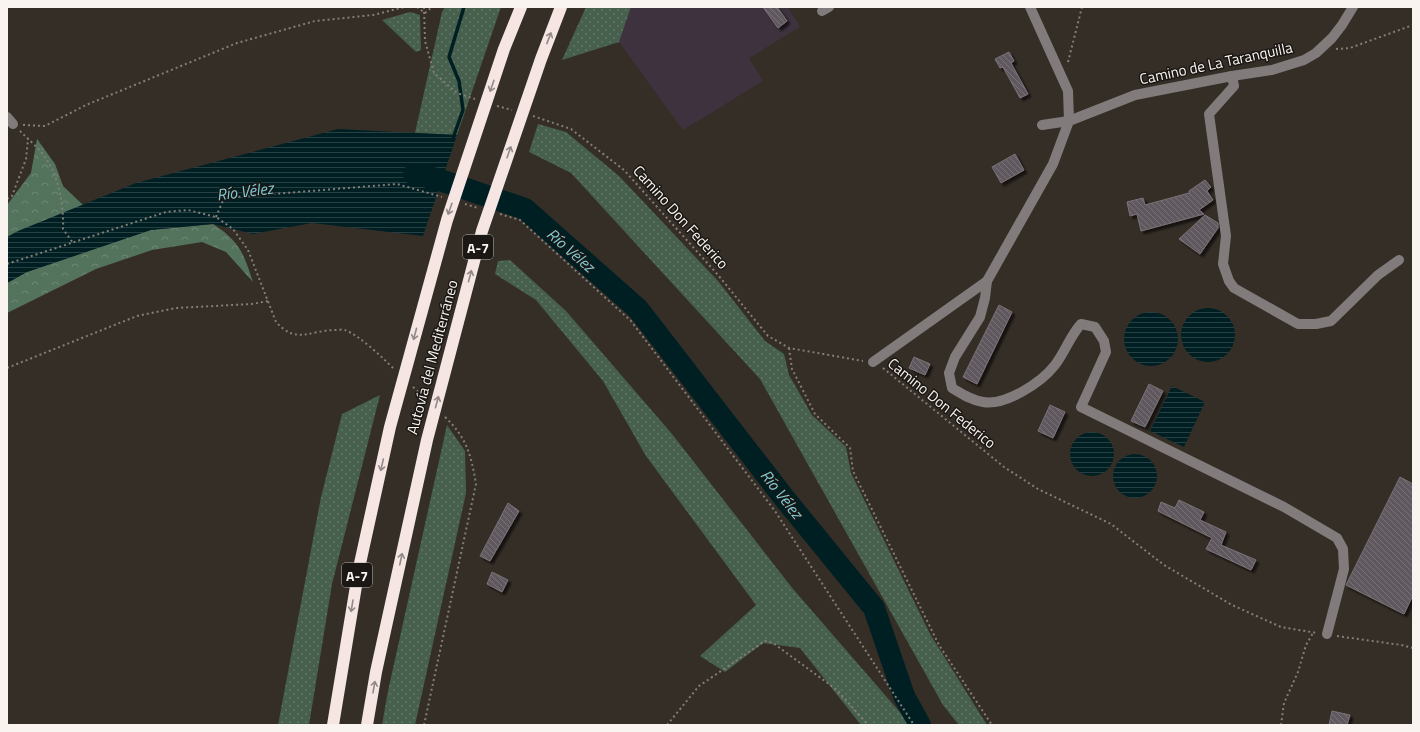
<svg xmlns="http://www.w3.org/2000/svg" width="1420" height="732" font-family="'Titillium Web',sans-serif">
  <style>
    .industrial { fill: #3f323f }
    .grass { fill: url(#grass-dots) }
    .forest { fill: url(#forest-crowns) }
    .water { fill: url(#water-rules) }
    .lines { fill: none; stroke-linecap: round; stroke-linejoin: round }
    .stream { stroke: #001f23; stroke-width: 3.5 }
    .river { stroke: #001f23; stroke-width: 22 }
    .building { fill: url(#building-back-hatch); stroke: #7c7279; filter: url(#shadow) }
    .path { stroke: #857e78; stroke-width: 2; stroke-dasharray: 2 3; stroke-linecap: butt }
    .minor { stroke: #817c7b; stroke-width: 10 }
    .highway { stroke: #f5e6e4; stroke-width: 12 }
    .oneway { stroke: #928986 }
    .labels { text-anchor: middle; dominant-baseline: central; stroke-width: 3; stroke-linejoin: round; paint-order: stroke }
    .shield { fill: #1a1714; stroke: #b6b2ad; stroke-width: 1 }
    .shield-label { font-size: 14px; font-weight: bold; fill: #f9f4ef }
    .street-label { font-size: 15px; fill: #f9f4ef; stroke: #1a1714 }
    .water-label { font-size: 16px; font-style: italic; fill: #7ecdd7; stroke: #1a1714 }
  </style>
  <defs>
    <pattern id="grass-dots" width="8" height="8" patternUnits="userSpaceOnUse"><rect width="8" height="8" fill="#46604d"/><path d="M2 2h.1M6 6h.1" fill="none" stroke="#617767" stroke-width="1.8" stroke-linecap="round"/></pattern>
    <pattern id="forest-crowns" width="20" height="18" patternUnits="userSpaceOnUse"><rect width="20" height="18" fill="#54735d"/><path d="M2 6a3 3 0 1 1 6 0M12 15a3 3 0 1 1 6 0" fill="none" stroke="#6d8875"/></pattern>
    <pattern id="water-rules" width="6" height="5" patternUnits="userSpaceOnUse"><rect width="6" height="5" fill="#001f23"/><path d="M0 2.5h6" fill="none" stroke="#264043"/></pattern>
    <pattern id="building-back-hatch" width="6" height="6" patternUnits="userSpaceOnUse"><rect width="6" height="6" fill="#61585e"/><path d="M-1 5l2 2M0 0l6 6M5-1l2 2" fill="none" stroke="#787175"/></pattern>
    <filter id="shadow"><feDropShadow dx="3" dy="3" stdDeviation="1" flood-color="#0009"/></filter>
  </defs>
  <rect width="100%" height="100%" fill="#352e27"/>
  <!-- industrial -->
  <path class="industrial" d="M631 7H788L800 27 749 58 763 81 683 130 619 42Z"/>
  <!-- grass -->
  <g class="grass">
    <path d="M445 7H501L457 135 415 133 442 12Z"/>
    <path d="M586 7H631L619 42 562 60Z"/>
    <path d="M410 12 420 15 421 50 416 52 382 20Z"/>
    <path d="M538 124 566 132 619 176 718 281 765 341 784 354 789 375 812 415 846 447 851 473 930 634 987 725H959L943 705 760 379 571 173 529 152Z"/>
    <path d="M510 260 566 311 672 434 793 589 911 725H861L800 648 763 643 725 672 700 656 756 605 646 456 603 381 536 300 495 274 498 261Z"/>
    <path d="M380 395 332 584 309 725H278L321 497 342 414Z"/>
    <path d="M447 425 465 451 466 493 415 725H382L388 691Z"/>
  </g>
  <!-- forest -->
  <g class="forest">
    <path d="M37 139 55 164 63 186 83 205 7 237V205L31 173Z"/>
    <path d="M213 224C240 242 243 252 253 282L226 252 202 242 152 250 96 269 7 313V283L27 272 150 230Z"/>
  </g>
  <!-- water -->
  <g class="water">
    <path d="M338 129 457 135 423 236 312 223 253 234 213 224 151 230 27 272 7 283V237L18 231 136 183Z"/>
    <circle cx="1208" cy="335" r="27"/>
    <circle cx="1151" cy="339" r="27"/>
    <path d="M1172 386 1205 402 1184 447 1150 431Z"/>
    <circle cx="1092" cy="454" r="22"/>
    <circle cx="1135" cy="476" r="22"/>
  </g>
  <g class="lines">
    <!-- stream -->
    <path class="stream" d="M453 138 463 110 459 81 449 57 464 7"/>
    <!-- river -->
    <path class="river" d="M414 174 437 179 525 209 638 309 785 499 874 608 904 696 920 725"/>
  </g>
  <!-- building -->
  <g class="building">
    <path d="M763 7H777L787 21 778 28Z"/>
    <path d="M1009 52 1014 61 1011 63 1028 94 1020 98 1003 67 1000 68 995 59Z"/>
    <path d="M1015 154 1024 170 1001 183 992 167Z"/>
    <path d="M1205 180 1211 187 1207 191 1213 200 1199 210 1204 214 1141 231 1137 214 1130 216 1127 202 1143 198 1145 205 1189 193V191Z"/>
    <path d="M1205 215 1218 223V228L1200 254 1179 239Z"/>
    <path d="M999 305 1012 312 977 384 963 377Z"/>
    <path d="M914 357 930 364 925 375 909 368Z"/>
    <path d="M1149 384 1163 391 1145 427 1131 421Z"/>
    <path d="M1050 405 1065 412 1053 438 1038 431Z"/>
    <path d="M1400 477 1413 484V595L1404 614 1346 585Z"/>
    <path d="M1179 500 1204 512 1200 520 1226 532 1221 545 1256 560 1251 570 1206 549 1212 538 1158 511 1161 502 1175 508Z"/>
    <path d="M508 503 519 511 490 561 480 556Z"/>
    <path d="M492 572 508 580 502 592 487 584Z"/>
    <path d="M1332 711 1350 715 1347 725H1329Z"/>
  </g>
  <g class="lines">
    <!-- path -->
    <g class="path">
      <path d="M417 7 425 13"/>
      <path d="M424 7 425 41 434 73 457 93 475 99"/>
      <path d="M425 13 432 7"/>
      <path d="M1336 49 1350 48 1413 25"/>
      <path d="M1068 62 1082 7"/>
      <path d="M497 106 512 110"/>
      <path d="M533 116 571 129 624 170 718 275 768 336 789 348 863 361"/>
      <path d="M23 125 45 126 86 105 237 43 315 21 373 15 405 7"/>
      <path d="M20 131C29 140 40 149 47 160 59 177 64 209 63 229L73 243"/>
      <path d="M7 199 12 196 26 159 28 139"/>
      <path d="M465 204 478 208"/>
      <path d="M500 214 520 220 631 321 775 511 914 725"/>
      <path d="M216 217 224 198 397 184 442 197"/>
      <path d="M7 264 166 212 188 210 216 217 233 229 248 250 276 322C297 345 309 330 336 330 339 330 343 329 345 330 359 335 383 358 394 369"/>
      <path d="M789 348 792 369 815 414 850 448 853 471 939 645 992 725"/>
      <path d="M7 368 137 316 176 308 252 304 268 301"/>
      <path d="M883 368 1004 467 1038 489 1111 524 1164 565 1232 605 1281 627 1317 633"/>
      <path d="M413 387 426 399"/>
      <path d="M1337 636 1401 645 1413 648"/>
      <path d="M424 725 476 484C471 455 467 438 445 417"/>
      <path d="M667 725 699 686 765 641 773 643 837 690 868 725"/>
      <path d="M1281 725 1284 703 1298 672 1306 645 1313 633"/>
    </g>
    <!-- minor -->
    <g class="minor">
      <path d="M822 11 829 7"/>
      <path d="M1232 76 1234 86 1209 114 1226 236 1223 264 1229 281 1234 288 1298 324H1316L1331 321 1378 275 1399 260"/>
      <path d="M7 117 13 124"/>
      <path d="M1042 125 1069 121 1135 95 1232 76 1272 70 1304 60 1316 53 1332 38 1342 25 1353 7"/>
      <path d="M987 281 985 298 980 317 955 357 949 373 952 388C962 394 971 400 983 402 1005 406 1041 383 1055 365 1065 352 1070 336 1081 324L1095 327 1104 341 1106 352 1081 407 1284 507 1337 538 1343 549 1344 569 1327 634"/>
      <path d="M873 362 987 281 1053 164 1069 121 1068 91 1030 7"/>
    </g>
    <!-- highway -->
    <g class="highway">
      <path d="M333 725 359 568 390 427 447 220 504 49 521 7"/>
      <path d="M367 725 376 672 427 440 482 231 541 59 561 7"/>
    </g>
  </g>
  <!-- one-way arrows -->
  <defs><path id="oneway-shaft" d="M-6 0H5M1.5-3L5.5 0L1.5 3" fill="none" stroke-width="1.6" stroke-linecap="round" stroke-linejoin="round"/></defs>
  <g class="oneway">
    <use href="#oneway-shaft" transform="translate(549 38) rotate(-69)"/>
    <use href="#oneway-shaft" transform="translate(492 86) rotate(109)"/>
    <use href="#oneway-shaft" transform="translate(509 152) rotate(-71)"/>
    <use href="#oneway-shaft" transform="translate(450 209) rotate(109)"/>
    <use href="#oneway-shaft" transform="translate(470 276) rotate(-75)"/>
    <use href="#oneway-shaft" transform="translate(415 334) rotate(105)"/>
    <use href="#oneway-shaft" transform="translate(437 402) rotate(-75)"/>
    <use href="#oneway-shaft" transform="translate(382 465) rotate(103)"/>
    <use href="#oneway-shaft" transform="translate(401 559) rotate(-78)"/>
    <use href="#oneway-shaft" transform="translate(352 606) rotate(99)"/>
    <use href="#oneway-shaft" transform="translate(374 687) rotate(-80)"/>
  </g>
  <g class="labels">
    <!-- shield labels -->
    <g class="shield">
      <rect x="463" y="235" width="30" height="24" rx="3"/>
      <rect x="342" y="563" width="30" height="24" rx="3"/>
    </g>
    <g class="shield-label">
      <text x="478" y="247">A-7</text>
      <text x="357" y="575">A-7</text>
    </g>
    <!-- street labels -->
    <g class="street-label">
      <text transform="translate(1216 63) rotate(-12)">Camino de La Taranquilla</text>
      <text transform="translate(681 217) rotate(48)">Camino Don Federico</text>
      <text transform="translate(432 357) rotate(-75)">Autovía del Mediterráneo</text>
      <text transform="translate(942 403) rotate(39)">Camino Don Federico</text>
    </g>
    <!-- water labels -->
    <g class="water-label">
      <text transform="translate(245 191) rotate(-7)">Río Vélez</text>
      <text transform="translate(571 250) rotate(41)">Río Vélez</text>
      <text transform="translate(782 494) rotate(52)">Río Vélez</text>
    </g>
  </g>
  <!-- border -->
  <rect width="1420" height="732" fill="none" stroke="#f9f4ef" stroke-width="16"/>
</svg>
